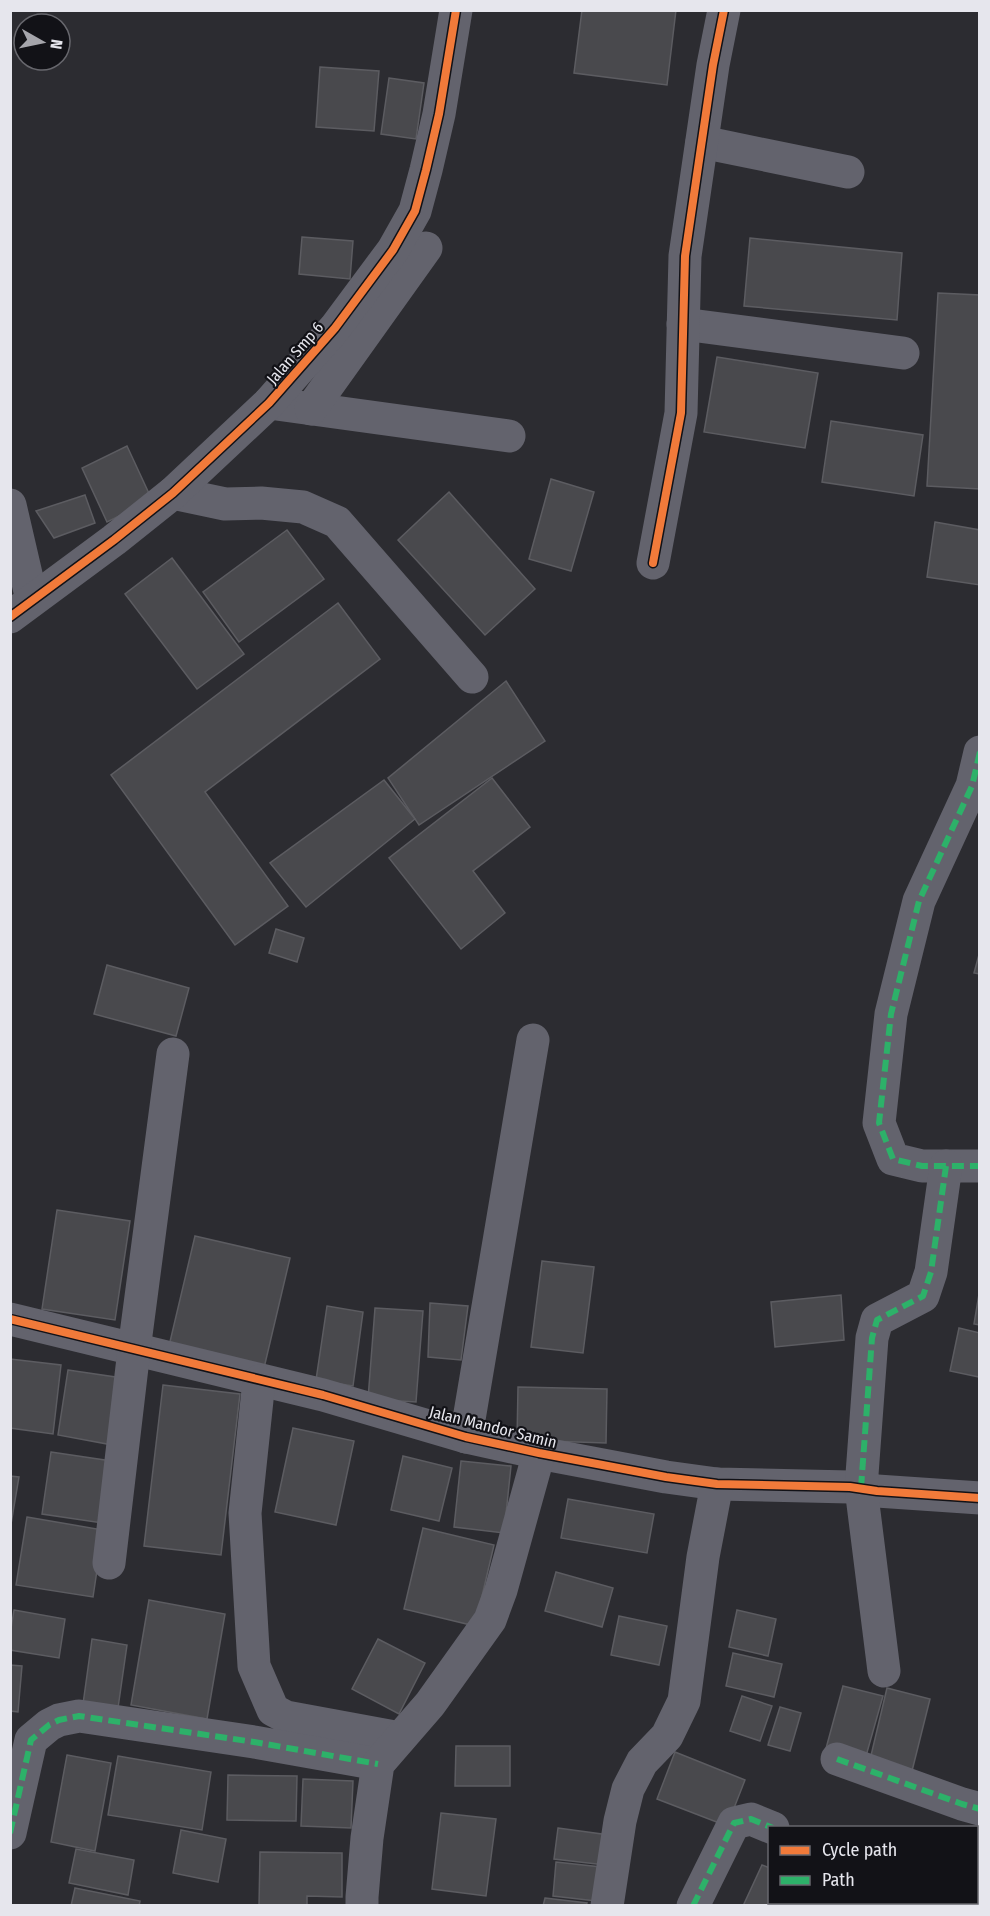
<svg xmlns="http://www.w3.org/2000/svg" width="990" height="1916" font-family="'Fira Sans Condensed',sans-serif">
  <style>
    .building { fill: #49494d; stroke: #5c5c61; stroke-width: 1.5 }
    .lines { fill: none; stroke-linecap: round; stroke-linejoin: round }
    .minor { stroke: #63636d; stroke-width: 33 }
    .quiet { stroke: #2db169; stroke-width: 6; stroke-dasharray: 12 6; stroke-linecap: butt }
    .cycleway-casing { stroke: #121217; stroke-width: 11 }
    .cycleway { stroke: #f17a3a; stroke-width: 8 }
    .labels { text-anchor: middle; dominant-baseline: central; stroke-width: 4.5; stroke-linejoin: round; paint-order: stroke }
    .street-label { font-size: 16px; fill: #e6e6ed; stroke: #121217 }
  </style>
  <rect width="100%" height="100%" fill="#2c2c31"/>
  <!-- building -->
  <g class="building">
    <path d="M582 10H676L667 85 574 73Z"/>
    <path d="M320 67 379 71 374 131 316 127Z"/>
    <path d="M389 78 424 83 416 139 381 134Z"/>
    <path d="M302 237 353 241 350 279 299 274Z"/>
    <path d="M750 238 902 253 897 320 744 306Z"/>
    <path d="M938 293 980 295V489L927 486Z"/>
    <path d="M717 357 818 373 805 448 704 432Z"/>
    <path d="M831 421 923 435 914 496 822 482Z"/>
    <path d="M127 446 152 500 107 522 82 468Z"/>
    <path d="M551 479 594 492 571 571 529 559Z"/>
    <path d="M449 492 535 589 485 635 398 540Z"/>
    <path d="M85 495 95 523 54 538 36 511Z"/>
    <path d="M935 522 980 530V585L927 577Z"/>
    <path d="M287 530 324 579 239 642 203 592Z"/>
    <path d="M172 558 244 654 197 689 125 594Z"/>
    <path d="M338 603 380 659 205 792 288 906 235 945 111 775Z"/>
    <path d="M506 681 545 741 419 825 388 778Z"/>
    <path d="M492 778 530 827 473 871 505 913 461 949 389 858Z"/>
    <path d="M384 780 415 819 306 907 270 863Z"/>
    <path d="M276 929 304 938 297 962 269 953Z"/>
    <path d="M980 951V974L974 973Z"/>
    <path d="M107 965 189 988 176 1036 94 1014Z"/>
    <path d="M57 1210 130 1221 115 1320 42 1309Z"/>
    <path d="M195 1236 290 1258 264 1368 169 1346Z"/>
    <path d="M542 1261 594 1267 583 1353 531 1347Z"/>
    <path d="M980 1288V1325L974 1324Z"/>
    <path d="M841 1295 844 1340 775 1347 771 1302Z"/>
    <path d="M430 1303 468 1306 461 1360 428 1357Z"/>
    <path d="M327 1306 363 1312 353 1386 316 1380Z"/>
    <path d="M375 1308 423 1311 416 1402 368 1399Z"/>
    <path d="M959 1328 980 1333 979 1377 950 1371Z"/>
    <path d="M10 1359 61 1365 53 1434 10 1428Z"/>
    <path d="M68 1370 129 1379 118 1446 58 1435Z"/>
    <path d="M163 1385 240 1394 221 1555 144 1546Z"/>
    <path d="M518 1387 607 1389 606 1443 517 1440Z"/>
    <path d="M293 1428 354 1441 336 1525 275 1512Z"/>
    <path d="M51 1452 118 1462 109 1524 42 1514Z"/>
    <path d="M403 1456 452 1468 439 1521 391 1510Z"/>
    <path d="M461 1461 511 1466 504 1533 454 1527Z"/>
    <path d="M10 1476 19 1477 10 1530Z"/>
    <path d="M568 1499 654 1514 647 1553 561 1538Z"/>
    <path d="M27 1517 103 1530 93 1597 16 1585Z"/>
    <path d="M423 1528 494 1545 475 1626 404 1609Z"/>
    <path d="M556 1572 613 1588 602 1627 545 1611Z"/>
    <path d="M149 1600 225 1614 207 1719 131 1705Z"/>
    <path d="M14 1610 65 1619 59 1658 10 1650V1635Z"/>
    <path d="M737 1610 776 1619 768 1656 729 1647Z"/>
    <path d="M619 1616 667 1626 659 1665 611 1655Z"/>
    <path d="M92 1639 127 1645 118 1708 83 1704Z"/>
    <path d="M378 1639 425 1663 399 1714 352 1689Z"/>
    <path d="M733 1653 782 1664 774 1697 726 1686Z"/>
    <path d="M10 1665 22 1666 18 1712 10 1711Z"/>
    <path d="M843 1686 883 1696 864 1763 825 1752Z"/>
    <path d="M887 1688 930 1699 911 1775 869 1764Z"/>
    <path d="M742 1696 772 1706 760 1741 730 1731Z"/>
    <path d="M780 1707 801 1713 790 1751 768 1745Z"/>
    <path d="M456 1746H510V1786H455Z"/>
    <path d="M675 1752 745 1780 727 1826 657 1799Z"/>
    <path d="M67 1755 111 1763 95 1851 51 1842Z"/>
    <path d="M118 1756 211 1772 202 1830 108 1815Z"/>
    <path d="M228 1775 297 1776 296 1821 227 1820Z"/>
    <path d="M303 1779 353 1781 351 1828 301 1826Z"/>
    <path d="M441 1813 496 1819 486 1896 432 1889Z"/>
    <path d="M558 1828 609 1835 605 1865 554 1859Z"/>
    <path d="M181 1830 226 1839 218 1882 173 1873Z"/>
    <path d="M76 1849 134 1860 128 1895 69 1883Z"/>
    <path d="M260 1852 342 1853V1897L307 1896V1906H259Z"/>
    <path d="M556 1862 601 1867 596 1901 553 1896Z"/>
    <path d="M762 1865 770 1868V1902H842L849 1906H743Z"/>
    <path d="M75 1888 140 1901 139 1906H71Z"/>
    <path d="M545 1898 587 1903 586 1906H543Z"/>
  </g>
  <g class="lines">
    <!-- minor -->
    <g class="minor">
      <path d="M702 142 848 172"/>
      <path d="M683 324 903 353"/>
      <path d="M269 403 509 436"/>
      <path d="M311 409 426 248"/>
      <path d="M173 493 225 504 261 503 303 507 337 522 472 677"/>
      <path d="M10 505 32 600"/>
      <path d="M653 563 681 413 685 256 713 65 724 10"/>
      <path d="M10 617 114 540 173 493 269 403 335 328 393 250 415 211 426 170 439 114 456 10"/>
      <path d="M980 752 972 786 919 901 891 1014 879 1123 893 1159 922 1166H980"/>
      <path d="M10 1319 323 1395 466 1437 539 1453 666 1477 717 1484 850 1487 877 1491 980 1498"/>
      <path d="M259 1381 245 1513 254 1666 273 1710 286 1717 400 1738"/>
      <path d="M466 1437 533 1040"/>
      <path d="M109 1563 134 1350 173 1054"/>
      <path d="M884 1671 861 1488 872 1338 877 1320 923 1296 931 1272 946 1166"/>
      <path d="M837 1759 962 1804 980 1809"/>
      <path d="M10 1833 31 1740 49 1725 59 1720 79 1716 254 1742 378 1764"/>
      <path d="M902 1902 906 1906"/>
      <path d="M362 1906V1897L367 1838 378 1764 430 1704 490 1620 501 1590 539 1453"/>
      <path d="M607 1906 620 1821 628 1789 642 1762 667 1736 684 1701 703 1557 717 1484"/>
      <path d="M693 1906 734 1823 751 1819 773 1828"/>
    </g>
    <!-- quiet -->
    <g class="quiet">
      <path d="M980 752 972 786 919 901 891 1014 879 1123 893 1159 922 1166H980"/>
      <path d="M861 1488 872 1338 877 1320 923 1296 931 1272 946 1166"/>
      <path d="M837 1759 962 1804 980 1809"/>
      <path d="M10 1833 31 1740 49 1725 59 1720 79 1716 254 1742 378 1764"/>
      <path d="M902 1902 906 1906"/>
      <path d="M693 1906 734 1823 751 1819 773 1828"/>
    </g>
    <!-- cycleway casing -->
    <g class="cycleway-casing">
      <g id="cycleway">
        <path d="M653 563 681 413 685 256 713 65 724 10"/>
        <path d="M10 617 114 540 173 493 269 403 335 328 393 250 415 211 426 170 439 114 456 10"/>
        <path d="M10 1319 323 1395 466 1437 539 1453 666 1477 717 1484 850 1487 877 1491 980 1498"/>
      </g>
    </g>
    <!-- cycleway -->
    <use href="#cycleway" class="cycleway"/>
  </g>
  <g class="labels">
    <!-- street labels -->
    <g class="street-label">
      <text transform="translate(295 353) rotate(-49)">Jalan Smp 6</text>
      <text transform="translate(493 1427) rotate(14)">Jalan Mandor Samin</text>
    </g>
  </g>
  <!-- border -->
  <rect width="990" height="1916" fill="none" stroke="#e6e6ed" stroke-width="24"/>
  <!-- legend -->
  <rect x="768" y="1826" width="210" height="78" fill="#121217" stroke="#67676d" stroke-width="1.5"/>
  <rect x="780" y="1846" width="30" height="9" fill="#f17a3a" stroke="#67676d" stroke-width="1.5"/>
  <text x="822" y="1856" font-size="18" fill="#e6e6ed">Cycle path</text>
  <rect x="780" y="1876" width="30" height="9" fill="#2db169" stroke="#67676d" stroke-width="1.5"/>
  <text x="822" y="1886" font-size="18" fill="#e6e6ed">Path</text>
  <!-- north arrow -->
  <g transform="translate(42 42) rotate(99)"><circle r="28" fill="#121217" stroke="#67676d" stroke-width="1.5"/>
  <path d="M0-4.5L10 22L0 15L-10 22Z" fill="#a5a5ab"/>
  <text y="-9" font-size="16" font-weight="bold" text-anchor="middle" fill="#e6e6ed">N</text>
  </g>
</svg>
